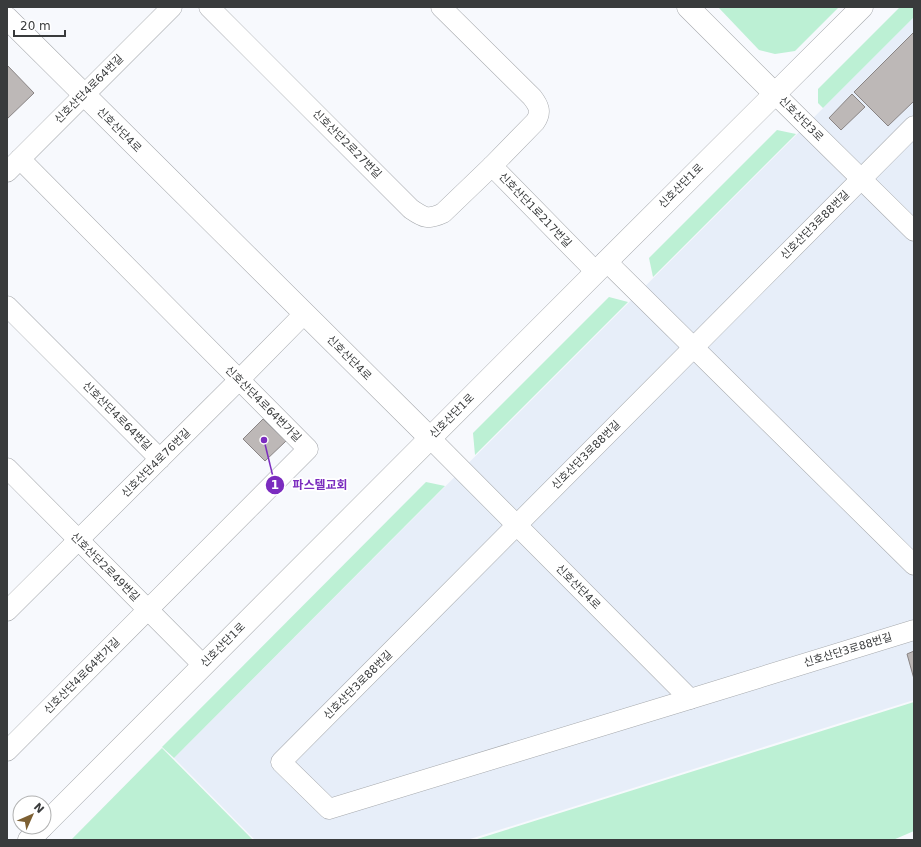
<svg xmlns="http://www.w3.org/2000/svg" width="921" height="847" font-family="'DejaVu Sans','Noto Sans KR',sans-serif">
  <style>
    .built { fill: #e7eef9 }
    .green { fill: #bcf0d4 }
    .building { fill: #bdb8b7; stroke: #898484 }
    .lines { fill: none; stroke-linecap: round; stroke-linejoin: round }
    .minor-casing { stroke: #a6a9ad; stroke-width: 21 }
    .major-casing { stroke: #a6a9ad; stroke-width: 23 }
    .minor { stroke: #fff; stroke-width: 20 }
    .major { stroke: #fff; stroke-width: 22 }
    .labels { text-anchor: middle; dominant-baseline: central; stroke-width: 3.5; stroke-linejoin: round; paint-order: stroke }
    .street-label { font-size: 11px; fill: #393b3c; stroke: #fff }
    .leader { fill: none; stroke: #7b2cbf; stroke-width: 1.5 }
    .callout-dot { fill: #7b2cbf; stroke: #fff; stroke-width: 1.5 }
    .mark-label { font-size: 12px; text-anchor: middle; font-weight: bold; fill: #fff }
    .callout-label { font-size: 12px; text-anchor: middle; font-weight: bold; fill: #7b2cbf; stroke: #fff; stroke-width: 3.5; stroke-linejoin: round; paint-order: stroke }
  </style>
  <rect width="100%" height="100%" fill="#f7f9fd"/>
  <!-- built -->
  <path class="built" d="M914 17V700L467 840H255L174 758Z"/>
  <!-- green -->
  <g class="green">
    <path d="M718 7H839L795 51 775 54 759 50Z"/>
    <path d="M900 7H914V17L823 108 818 103V89Z"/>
    <path d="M777 130 796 134 653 277 649 258Z"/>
    <path d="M609 297 628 302 475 455 473 433Z"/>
    <path d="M426 482 445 486 174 758 162 747Z"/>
    <path d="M914 702V831L893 840H474Z"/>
    <path d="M162 748 253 840H71Z"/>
  </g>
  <!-- building -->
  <g class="building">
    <path d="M914 32V101L888 126 854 92Z"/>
    <path d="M7 65 34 93 7 119Z"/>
    <path d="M852 94 865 107 841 130 829 118Z"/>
    <path d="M263 419 286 441 265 461 243 439Z"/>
    <path d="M914 651V679L907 654Z"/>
  </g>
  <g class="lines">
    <!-- minor casing -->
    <g class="minor-casing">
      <g id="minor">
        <path d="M209 7 411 209C424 218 428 220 443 213L492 166"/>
        <path d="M441 7 532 97C539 106 542 112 535 122L492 166 596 272"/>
        <path d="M775 94 914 231"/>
        <path d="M914 126 281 762 329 809 690 699 914 630"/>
        <path d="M7 172 172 7"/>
        <path d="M606 261 914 565"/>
        <path d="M7 306 160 459"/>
        <path d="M430 438 690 699"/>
        <path d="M7 468 203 665"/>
        <path d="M7 611 239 380 304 314"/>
        <path d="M7 751 308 449 20 159"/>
      </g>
    </g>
    <!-- major casing -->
    <g class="major-casing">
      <g id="major">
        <path d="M688 7 775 94"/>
        <path d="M7 18 430 438"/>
        <path d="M44 825 596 272 862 7"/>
        <path d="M29 840 42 827"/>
      </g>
    </g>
    <!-- minor -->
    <use href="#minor" class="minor"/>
    <!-- major -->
    <use href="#major" class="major"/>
  </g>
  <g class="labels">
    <!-- street labels -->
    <g class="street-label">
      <text transform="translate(89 89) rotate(-45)">신호산단4로64번길</text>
      <text transform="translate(801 119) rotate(45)">신호산단3로</text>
      <text transform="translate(119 130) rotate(45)">신호산단4로</text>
      <text transform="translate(347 144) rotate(45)">신호산단2로27번길</text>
      <text transform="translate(681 186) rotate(-45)">신호산단1로</text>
      <text transform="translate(535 210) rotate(46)">신호산단1로217번길</text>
      <text transform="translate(815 225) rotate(-45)">신호산단3로88번길</text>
      <text transform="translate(349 358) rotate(45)">신호산단4로</text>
      <text transform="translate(263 404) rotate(45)">신호산단4로64번가길</text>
      <text transform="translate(117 416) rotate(45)">신호산단4로64번길</text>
      <text transform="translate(452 416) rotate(-45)">신호산단1로</text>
      <text transform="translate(586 455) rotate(-45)">신호산단3로88번길</text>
      <text transform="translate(156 463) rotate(-45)">신호산단4로76번길</text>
      <text transform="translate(105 567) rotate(45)">신호산단2로49번길</text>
      <text transform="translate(578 587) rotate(45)">신호산단4로</text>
      <text transform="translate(223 645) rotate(-45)">신호산단1로</text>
      <text transform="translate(848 650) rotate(-17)">신호산단3로88번길</text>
      <text transform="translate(82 676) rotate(-45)">신호산단4로64번가길</text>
      <text transform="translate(358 685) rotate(-45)">신호산단3로88번길</text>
    </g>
  </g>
  <!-- callouts -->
  <path class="leader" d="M264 440L275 485"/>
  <g class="callout-dot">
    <circle cx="264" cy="440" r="4"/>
    <circle cx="275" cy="485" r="10"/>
  </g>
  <g class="mark-label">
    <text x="275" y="489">1</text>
  </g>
  <g class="callout-label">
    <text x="320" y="489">파스텔교회</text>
  </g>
  <!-- border -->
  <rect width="921" height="847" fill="none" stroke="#393b3c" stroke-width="16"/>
  <!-- north arrow -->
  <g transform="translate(32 815) rotate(45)"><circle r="19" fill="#ffffff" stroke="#b0b1b1"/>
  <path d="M0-3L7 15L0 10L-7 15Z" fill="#7d6033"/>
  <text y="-6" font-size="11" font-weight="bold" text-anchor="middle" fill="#393b3c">N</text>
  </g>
  <!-- scale -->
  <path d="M14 30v6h51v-6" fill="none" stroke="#393b3c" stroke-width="2"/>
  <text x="20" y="30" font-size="12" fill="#393b3c" stroke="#ffffff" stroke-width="3" paint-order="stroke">20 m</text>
</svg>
